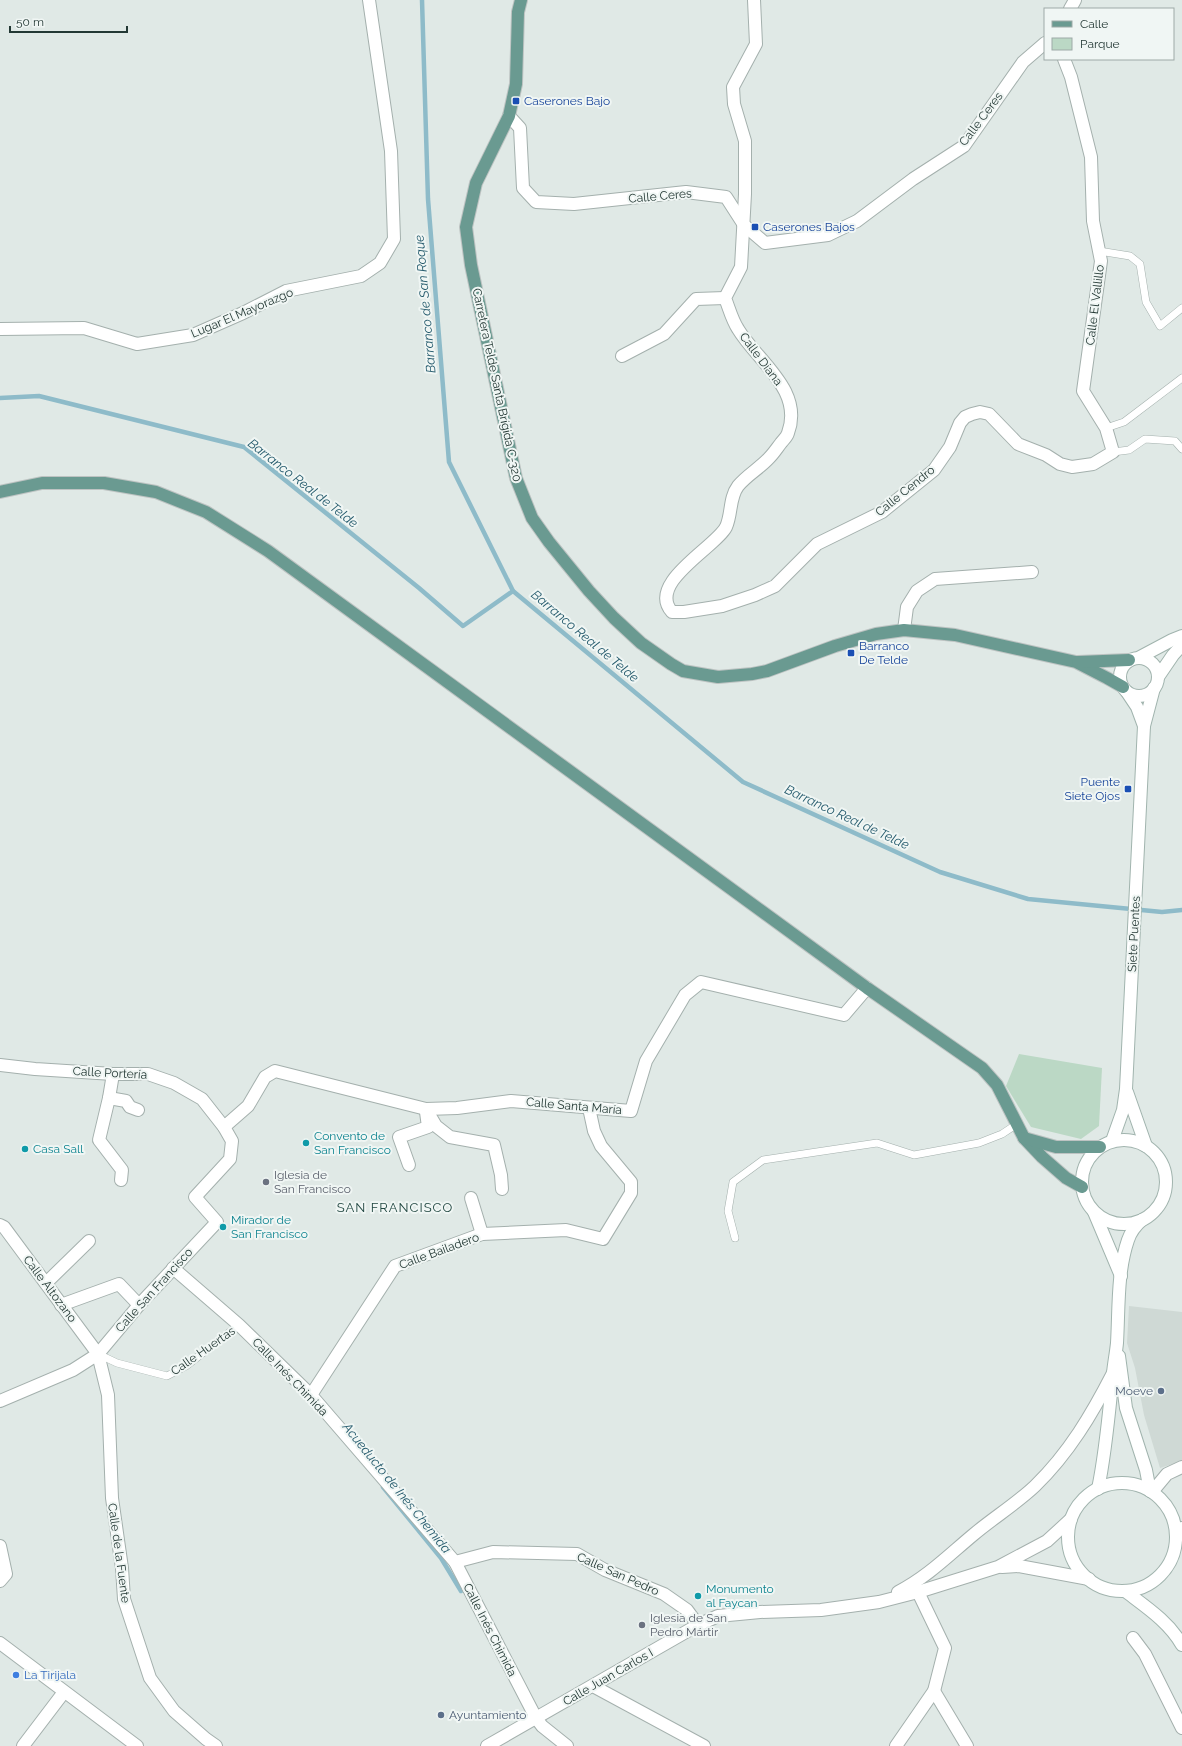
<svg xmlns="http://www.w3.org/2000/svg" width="1182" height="1746" font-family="Raleway,sans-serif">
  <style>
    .built { fill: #cfd9d5 }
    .green { fill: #bbd8c5 }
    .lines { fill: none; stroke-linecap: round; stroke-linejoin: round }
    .stream { stroke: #8ebbc9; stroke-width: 4.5 }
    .lane-casing { stroke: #a4b0ad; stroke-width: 8 }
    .street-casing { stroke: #a4b0ad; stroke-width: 14 }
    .secondary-casing { stroke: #a1b4ae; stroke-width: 14 }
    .primary-casing { stroke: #bdc3c2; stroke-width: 14 }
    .lane { stroke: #fff; stroke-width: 7 }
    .street { stroke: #fff; stroke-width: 12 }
    .secondary { stroke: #fff; stroke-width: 12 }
    .primary { stroke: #6a9a91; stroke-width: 12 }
    .transit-dot { fill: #1a4fb4; stroke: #f0f6f4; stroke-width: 1.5 }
    .culture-dot { fill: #0f9aa8; stroke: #f0f6f4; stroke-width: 1.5 }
    .worship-dot { fill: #6b7280; stroke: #f0f6f4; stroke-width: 1.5 }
    .service-dot { fill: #5c6f8a; stroke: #f0f6f4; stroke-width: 1.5 }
    .shop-dot { fill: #3f7fe0; stroke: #f0f6f4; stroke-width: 1.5 }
    .labels { text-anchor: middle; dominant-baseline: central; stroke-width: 4; stroke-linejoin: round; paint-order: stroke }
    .transit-label { font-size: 12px; fill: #164399; stroke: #f0f6f4; text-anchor: start }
    .street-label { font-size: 12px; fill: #233834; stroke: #f0f6f4 }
    .culture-label { font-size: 12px; fill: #0d838f; stroke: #f0f6f4; text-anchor: start }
    .worship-label { font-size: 12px; fill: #5b616d; stroke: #f0f6f4; text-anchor: start }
    .service-label { font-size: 12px; fill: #4e5e75; stroke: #f0f6f4; text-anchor: end }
    .shop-label { font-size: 12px; fill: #366cbe; stroke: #f0f6f4; text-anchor: start }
    .water-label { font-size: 13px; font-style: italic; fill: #245a6c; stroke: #f0f6f4 }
    .neighbourhood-label { font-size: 13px; letter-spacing: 1px; fill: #214741; stroke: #f0f6f4 }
  </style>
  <rect width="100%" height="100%" fill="#e0e9e6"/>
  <!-- built -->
  <path class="built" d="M1129 1306 1182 1312V1461L1160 1468 1144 1415 1135 1368 1127 1343Z"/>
  <!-- green -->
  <path class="green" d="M1019 1054 1102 1068 1099 1126 1081 1139 1031 1127 1006 1086Z"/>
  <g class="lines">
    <!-- stream -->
    <g class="stream">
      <path d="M422 0 428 199 449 462 513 591 743 782 940 872 1028 899 1162 912 1182 910"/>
      <path d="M0 398 39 396 244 447 419 588 463 626 513 591"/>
      <path d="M383 1487 441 1558 461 1591"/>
    </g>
    <!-- lane casing -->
    <g class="lane-casing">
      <g id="lane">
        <path d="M1099 251 1130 256 1140 264 1146 302 1160 326 1182 308"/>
        <path d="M1106 428 1124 422 1182 378"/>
        <path d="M1113 452 1129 450 1145 439 1175 441 1182 449"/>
        <path d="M735 1238 728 1211 733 1182 763 1160 877 1143 914 1155 979 1143 1002 1134 1017 1124"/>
        <path d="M98 1354 117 1363 167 1376 186 1366 239 1325"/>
      </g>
    </g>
    <!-- street casing -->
    <g class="street-casing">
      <g id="street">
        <path d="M754 0 756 44 733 87 734 104 745 141V194L741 267 725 298C729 308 732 320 738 329 757 361 804 390 788 433 787 437 783 440 781 443 777 448 774 453 769 458 760 468 747 475 738 486 729 498 732 514 726 527 716 547 646 583 672 612H684L722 606 755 595 775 586 817 544 882 512 934 470 950 447 960 423 965 417 972 414 980 412 989 414 1018 444 1046 455 1060 464 1072 467 1093 464 1113 452 1106 428 1083 391 1101 261 1093 221 1091 157 1071 77 1064 59"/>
        <path d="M1070 9 1075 0"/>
        <path d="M509 116 520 128 523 188 536 202 574 204 686 192 726 197 744 225 765 243 828 235 857 221 913 179 964 146 1023 62 1045 43"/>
        <path d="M0 329 84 328 137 344 193 335 243 313 286 291 361 276 380 263 394 239 391 151 369 0"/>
        <path d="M622 356 664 334 696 299 725 298"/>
        <path d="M904 630 907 607 917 591 935 579 1032 572"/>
        <path d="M0 1065 35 1069 113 1074H148L174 1083 202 1099 224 1127 232 1141 230 1159 195 1197 217 1222 139 1305 98 1354 73 1370 0 1401"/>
        <path d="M113 1074 109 1098 99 1140 122 1170 121 1180"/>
        <path d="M109 1098 126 1101 130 1107 138 1110"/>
        <path d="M426 1109 436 1126 450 1137 494 1145 501 1175 502 1189"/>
        <path d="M224 1127 248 1106 265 1077 275 1071 426 1109 457 1108 511 1101 631 1111 646 1061 685 995 701 982 844 1015 867 988"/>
        <path d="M409 1165 399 1137 428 1127 426 1112"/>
        <path d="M471 1198 482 1234"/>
        <path d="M0 1225 4 1227 98 1354 108 1395 112 1498 122 1568 124 1599 150 1678 174 1711 206 1739 216 1746"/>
        <path d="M173 1268 239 1325 311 1395 455 1562 536 1718 542 1726 567 1746"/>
        <path d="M46 1283 89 1241"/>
        <path d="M61 1305 119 1284 139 1305"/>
        <path d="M311 1395 395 1266 482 1234 566 1230 603 1239 631 1193V1182L601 1146 594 1131 589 1108"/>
        <path d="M1152 1492 1167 1474 1182 1467"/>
        <path d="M1176 1539 1182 1528"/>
        <path d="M0 1546 6 1574 0 1581"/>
        <path d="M455 1562 493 1552 577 1554 605 1570 664 1594 687 1610 698 1625"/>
        <path d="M1002 1567 1019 1566 1089 1579"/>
        <path d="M898 1592C926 1578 949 1555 973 1535 993 1518 1016 1504 1035 1486 1069 1453 1092 1414 1113 1373"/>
        <path d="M1133 1638 1145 1654 1182 1728"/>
        <path d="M0 1643 137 1746"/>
        <path d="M593 1686 704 1746"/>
        <path d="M934 1691 967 1746"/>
        <path d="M23 1746 64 1692"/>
        <path d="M487 1746 698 1625 718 1616 760 1612 821 1610 879 1602 918 1592 998 1567 1047 1541 1071 1519"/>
        <path d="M896 1746 934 1691 945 1648 918 1592"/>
      </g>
    </g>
    <!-- secondary casing -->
    <g class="secondary-casing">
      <g id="secondary">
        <path d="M1140 657 1172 640 1182 636"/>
        <circle cx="1139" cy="677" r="19"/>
        <path d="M1158 677 1173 655 1182 645"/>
        <path d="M1127 692 1137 707 1144 726"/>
        <path d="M1127 1092 1146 1146"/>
        <circle cx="1124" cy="1182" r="42"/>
        <path d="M1112 1141 1123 1110 1126 1089 1144 726 1154 688"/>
        <path d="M1094 1212 1121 1276"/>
        <path d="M1119 1356 1126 1408 1146 1470 1150 1491"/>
        <circle cx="1122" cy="1537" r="54"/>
        <path d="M1098 1489C1106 1451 1109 1412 1113 1373 1114 1363 1116 1353 1117 1343 1119 1309 1117 1272 1128 1240 1131 1231 1135 1226 1142 1220"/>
        <path d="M1125 1591C1146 1607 1169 1622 1182 1645"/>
      </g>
    </g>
    <!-- primary casing -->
    <g class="primary-casing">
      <g id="primary">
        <path d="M521 0 518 12 516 84 509 116 476 183 466 227 471 265 516 478 532 518 549 542 589 591 614 618 641 643 671 664 683 671 718 677 752 674 767 671 835 646 876 634 904 630 955 635 1076 662 1107 678 1123 687"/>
        <path d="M0 492 42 483H104L156 492 206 512 268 551 867 988 982 1068 997 1085 1024 1138 1042 1157 1066 1178 1082 1187"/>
        <path d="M1078 662 1129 660"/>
        <path d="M1024 1138 1056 1147H1100"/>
      </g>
    </g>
    <!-- lane -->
    <use href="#lane" class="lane"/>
    <!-- street -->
    <use href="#street" class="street"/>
    <!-- secondary -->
    <use href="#secondary" class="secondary"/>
    <!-- primary -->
    <use href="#primary" class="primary"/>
  </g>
  <!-- markers -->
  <g class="transit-dot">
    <rect x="512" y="97" width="8" height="8" rx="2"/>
    <rect x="751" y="223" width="8" height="8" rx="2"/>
    <rect x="847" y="649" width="8" height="8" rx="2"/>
    <rect x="1124" y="785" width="8" height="8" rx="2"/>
  </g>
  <g class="culture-dot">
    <circle cx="306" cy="1143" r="4"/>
    <circle cx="25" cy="1149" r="4"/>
    <circle cx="223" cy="1227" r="4"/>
    <circle cx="698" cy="1596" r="4"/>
  </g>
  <g class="worship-dot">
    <circle cx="266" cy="1182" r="4"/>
    <circle cx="642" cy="1625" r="4"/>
  </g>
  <g class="service-dot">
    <circle cx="1161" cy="1391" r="4"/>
    <circle cx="441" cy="1715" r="4"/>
  </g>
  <circle class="shop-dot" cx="16" cy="1675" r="4"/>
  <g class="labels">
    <!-- transit labels -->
    <g class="transit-label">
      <text x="524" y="101">Caserones Bajo</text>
      <text x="763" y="227">Caserones Bajos</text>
      <text x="859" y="646">Barranco<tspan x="859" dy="14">De Telde</tspan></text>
      <text x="1120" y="782" text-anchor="end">Puente<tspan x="1120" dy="14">Siete Ojos</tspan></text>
    </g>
    <!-- street labels -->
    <g class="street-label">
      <text transform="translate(981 119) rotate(-53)">Calle Ceres</text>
      <text transform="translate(660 196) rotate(-5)">Calle Ceres</text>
      <text transform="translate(1095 305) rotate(-83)">Calle El Vallillo</text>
      <text transform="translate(242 313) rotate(-23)">Lugar El Mayorazgo</text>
      <text transform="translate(761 359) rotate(53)">Calle Diana</text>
      <text transform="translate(497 385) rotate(78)">Carretera Telde Santa Brígida C-320</text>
      <text transform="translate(905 491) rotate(-39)">Calle Cendro</text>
      <text transform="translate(1134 934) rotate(-87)">Siete Puentes</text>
      <text transform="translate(110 1073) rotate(3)">Calle Portería</text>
      <text transform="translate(574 1106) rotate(5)">Calle Santa María</text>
      <text transform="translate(439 1251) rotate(-20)">Calle Bailadero</text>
      <text transform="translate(50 1289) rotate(53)">Calle Altozano</text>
      <text transform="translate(154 1290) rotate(-48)">Calle San Francisco</text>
      <text transform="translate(203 1351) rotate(-35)">Calle Huertas</text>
      <text transform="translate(290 1377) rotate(46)">Calle Inés Chimida</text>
      <text transform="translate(119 1553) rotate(82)">Calle de la Fuente</text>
      <text transform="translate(618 1574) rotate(24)">Calle San Pedro</text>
      <text transform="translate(490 1630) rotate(63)">Calle Inés Chimida</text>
      <text transform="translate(608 1677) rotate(-30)">Calle Juan Carlos I</text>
    </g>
    <!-- culture labels -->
    <g class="culture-label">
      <text x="314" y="1136">Convento de<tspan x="314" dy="14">San Francisco</tspan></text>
      <text x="33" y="1149">Casa Sall</text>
      <text x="231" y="1220">Mirador de<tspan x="231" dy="14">San Francisco</tspan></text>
      <text x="706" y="1589">Monumento<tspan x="706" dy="14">al Faycan</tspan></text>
    </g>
    <!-- worship labels -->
    <g class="worship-label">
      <text x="274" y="1175">Iglesia de<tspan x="274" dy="14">San Francisco</tspan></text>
      <text x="650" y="1618">Iglesia de San<tspan x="650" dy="14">Pedro Mártir</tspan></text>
    </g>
    <!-- service labels -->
    <g class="service-label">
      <text x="1153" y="1391">Moeve</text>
      <text x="449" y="1715" text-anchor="start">Ayuntamiento</text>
    </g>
    <!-- shop labels -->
    <g class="shop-label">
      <text x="24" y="1675">La Tirijala</text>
    </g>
    <!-- water labels -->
    <g class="water-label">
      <text transform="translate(425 304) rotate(-95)">Barranco de San Roque</text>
      <text transform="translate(303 483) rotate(38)">Barranco Real de Telde</text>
      <text transform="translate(585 636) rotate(40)">Barranco Real de Telde</text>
      <text transform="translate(847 817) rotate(25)">Barranco Real de Telde</text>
      <text transform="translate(397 1488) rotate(51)">Acueducto de Inés Chemida</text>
    </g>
    <!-- neighbourhood labels -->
    <g class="neighbourhood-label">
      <text x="395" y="1207">SAN FRANCISCO</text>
    </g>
  </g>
  <!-- legend -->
  <rect x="1044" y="8" width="130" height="52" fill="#f0f6f4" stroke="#9eaaa7"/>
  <rect x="1052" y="21" width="20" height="6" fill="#6a9a91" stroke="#9eaaa7"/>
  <text x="1080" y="28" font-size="12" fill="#233834">Calle</text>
  <rect x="1052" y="38" width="20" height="12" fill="#bbd8c5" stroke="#9eaaa7"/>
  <text x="1080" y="48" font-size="12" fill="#233834">Parque</text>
  <!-- scale -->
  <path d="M10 26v6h117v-6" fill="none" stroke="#233834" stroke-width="2"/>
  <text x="16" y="26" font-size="12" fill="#233834" stroke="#f0f6f4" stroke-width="3" paint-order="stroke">50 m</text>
</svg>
